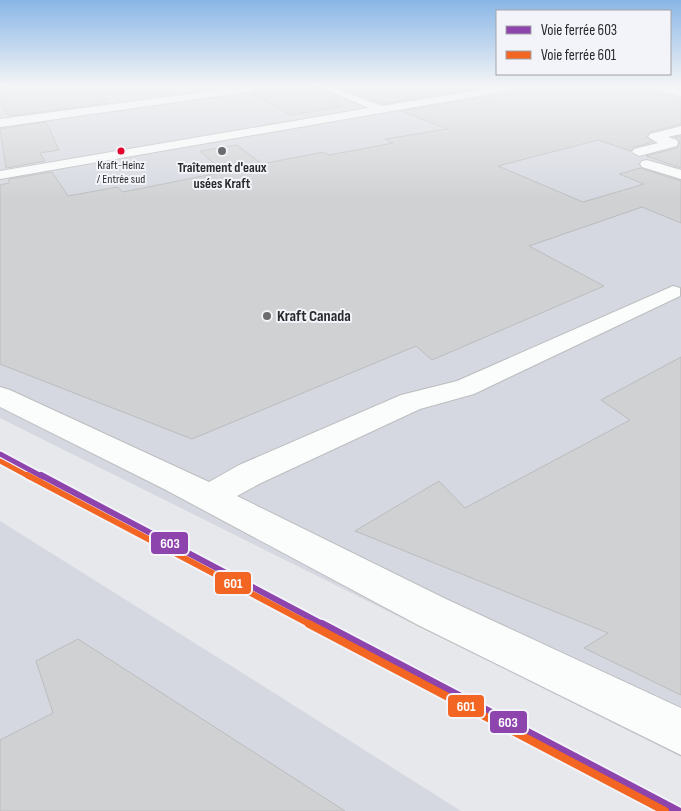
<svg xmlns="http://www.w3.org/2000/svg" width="681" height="811" font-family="'Sofia Sans Condensed',sans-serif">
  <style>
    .built { fill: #d5d8e0 }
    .building { fill: #d0d1d3; stroke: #bbbcbe }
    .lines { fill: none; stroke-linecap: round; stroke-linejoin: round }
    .minor-casing { stroke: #bcbdbf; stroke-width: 2 }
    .minor { fill: #fbfcfc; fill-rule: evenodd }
    .rail-1-far2-casing { stroke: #f3f4f9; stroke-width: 9 }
    .rail-1-far1-casing { stroke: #f3f4f9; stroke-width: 10 }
    .rail-1-casing { stroke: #f3f4f9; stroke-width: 12 }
    .rail-2-far2-casing { stroke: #f3f4f9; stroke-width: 9 }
    .rail-2-far1-casing { stroke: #f3f4f9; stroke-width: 10 }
    .rail-2-casing { stroke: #f3f4f9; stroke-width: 12 }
    .rail-1-far2 { stroke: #8e44ad; stroke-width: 5 }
    .rail-1-far1 { stroke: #8e44ad; stroke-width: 6 }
    .rail-1 { stroke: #8e44ad; stroke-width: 8 }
    .rail-2-far2 { stroke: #f26522; stroke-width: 5 }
    .rail-2-far1 { stroke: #f26522; stroke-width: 6 }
    .rail-2 { stroke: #f26522; stroke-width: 8 }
    .bus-dot { fill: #e4002b; stroke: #f3f4f9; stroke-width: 2 }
    .poi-dot { fill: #6c6c6f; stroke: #f3f4f9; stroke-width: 2 }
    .labels { text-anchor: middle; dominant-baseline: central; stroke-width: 4; stroke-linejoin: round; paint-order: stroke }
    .far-bus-label { font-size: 12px; fill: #292a2c; stroke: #f3f4f9 }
    .far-poi-label { font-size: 14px; font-weight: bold; fill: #292a2c; stroke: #f3f4f9 }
    .poi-label { font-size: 16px; font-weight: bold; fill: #292a2c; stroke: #f3f4f9; text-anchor: start }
    .line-badge { stroke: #f3f4f9; stroke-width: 2 }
    .badge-label { font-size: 14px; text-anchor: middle; font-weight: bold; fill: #fff }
  </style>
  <rect width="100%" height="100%" fill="#e7e8eb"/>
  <!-- built -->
  <g class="built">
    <path d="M0 87H495L0 170Z"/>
    <path d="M530 87H681V757L0 418V179Z"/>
    <path d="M0 521 217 657 461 811H0Z"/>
  </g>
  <!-- building -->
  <g class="building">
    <path d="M0 87H90L109 103 9 116 0 102Z"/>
    <path d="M268 87H317L334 95 341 107 291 115 252 93 262 92Z"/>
    <path d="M342 87H459L468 90 383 104Z"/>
    <path d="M545 87H633L681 98V124L650 132 646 137 653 142 634 147 631 151 598 140 498 166 583 202 644 184 619 174 640 168 681 181V223L642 207 529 246 604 286 432 360 416 346 192 439 0 364V185L9 183V179L52 172 68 196 117 187 123 192 223 172 200 151 237 145 262 164 323 152 329 155 393 143 385 139 447 129 401 111Z"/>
    <path d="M46 122 59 150 40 153 45 161 6 168 0 129Z"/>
    <path d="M681 136V168L646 156 677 148 680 142 675 137Z"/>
    <path d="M681 357V695L584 648 608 633 355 531 439 481 465 508 630 420 601 400Z"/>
    <path d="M78 639 345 811H0V740L53 713 36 661Z"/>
  </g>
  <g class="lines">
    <!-- minor casing -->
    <g class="minor-casing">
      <g id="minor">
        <path d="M241 87H266L261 90 0 127V119Z"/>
        <path d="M319 87H332L382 106 497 87H518L513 90 0 179V171L369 108Z"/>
        <path d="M649 87H667L681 90V96L651 89Z"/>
        <path d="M681 126V134L668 137 677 140 678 143 677 146 639 156 632 152 634 149 658 143 648 137 650 134Z"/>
        <path d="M647 160 681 170V179L642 167 640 164 642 161Z"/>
        <path d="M673 286 680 288V296L474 394 420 409 261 483 237 496 446 599 681 708V755L418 625 164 489 0 407V387L10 390 209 482 239 465 401 395 457 381Z"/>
      </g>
    </g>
    <!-- minor -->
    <use href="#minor" class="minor"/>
    <!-- rail-1-far2 casing -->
    <g class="rail-1-far2-casing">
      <path id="rail-1-far2" d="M0 454 43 477"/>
    </g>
    <!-- rail-1-far1 casing -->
    <g class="rail-1-far1-casing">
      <path id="rail-1-far1" d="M41 475 324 625"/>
    </g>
    <!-- rail-1 casing -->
    <g class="rail-1-casing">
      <path id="rail-1" d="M322 624 678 811"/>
    </g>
    <!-- rail-2-far2 casing -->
    <g class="rail-2-far2-casing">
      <path id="rail-2-far2" d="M0 461 30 477"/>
    </g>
    <!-- rail-2-far1 casing -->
    <g class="rail-2-far1-casing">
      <path id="rail-2-far1" d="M27 475 311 625"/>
    </g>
    <!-- rail-2 casing -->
    <g class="rail-2-casing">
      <path id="rail-2" d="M309 624 665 811"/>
    </g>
    <!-- rail-1-far2 -->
    <use href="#rail-1-far2" class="rail-1-far2"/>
    <!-- rail-1-far1 -->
    <use href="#rail-1-far1" class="rail-1-far1"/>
    <!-- rail-1 -->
    <use href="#rail-1" class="rail-1"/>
    <!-- rail-2-far2 -->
    <use href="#rail-2-far2" class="rail-2-far2"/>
    <!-- rail-2-far1 -->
    <use href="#rail-2-far1" class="rail-2-far1"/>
    <!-- rail-2 -->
    <use href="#rail-2" class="rail-2"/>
  </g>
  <!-- sky -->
  <linearGradient id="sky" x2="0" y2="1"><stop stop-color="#89b6e6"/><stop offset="0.43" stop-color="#f4f5f6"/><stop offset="1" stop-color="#f4f5f6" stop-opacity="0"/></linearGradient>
  <rect width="681" height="200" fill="url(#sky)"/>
  <!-- markers -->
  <circle class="bus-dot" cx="121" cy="151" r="4.5"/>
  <g class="poi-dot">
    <circle cx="222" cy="151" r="5"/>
    <circle cx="267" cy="316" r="5"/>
  </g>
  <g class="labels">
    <!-- far-bus labels -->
    <g class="far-bus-label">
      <text x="121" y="165">Kraft-Heinz<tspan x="121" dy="14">/ Entrée sud</tspan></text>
    </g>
    <!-- far-poi labels -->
    <g class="far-poi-label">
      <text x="222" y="167">Traîtement d'eaux<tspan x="222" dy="16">usées Kraft</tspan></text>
    </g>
    <!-- poi labels -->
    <g class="poi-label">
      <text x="277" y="316">Kraft Canada</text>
    </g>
  </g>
  <g class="line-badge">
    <rect x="150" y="531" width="39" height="24" rx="5" fill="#8e44ad"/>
    <rect x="214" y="571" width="38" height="24" rx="5" fill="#f26522"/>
    <rect x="447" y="694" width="38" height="24" rx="5" fill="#f26522"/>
    <rect x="489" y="710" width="39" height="24" rx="5" fill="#8e44ad"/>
  </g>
  <g class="badge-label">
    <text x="170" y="548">603</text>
    <text x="233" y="588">601</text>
    <text x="466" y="711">601</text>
    <text x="508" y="727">603</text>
  </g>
  <!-- legend -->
  <rect x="496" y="10" width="175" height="65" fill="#f3f4f9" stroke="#a2a3a7"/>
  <rect x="506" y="26" width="25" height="8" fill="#8e44ad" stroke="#a2a3a7"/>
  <text x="541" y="35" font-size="15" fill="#292a2c">Voie ferrée 603</text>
  <rect x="506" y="51" width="25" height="8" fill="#f26522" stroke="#a2a3a7"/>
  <text x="541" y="60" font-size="15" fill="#292a2c">Voie ferrée 601</text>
</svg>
